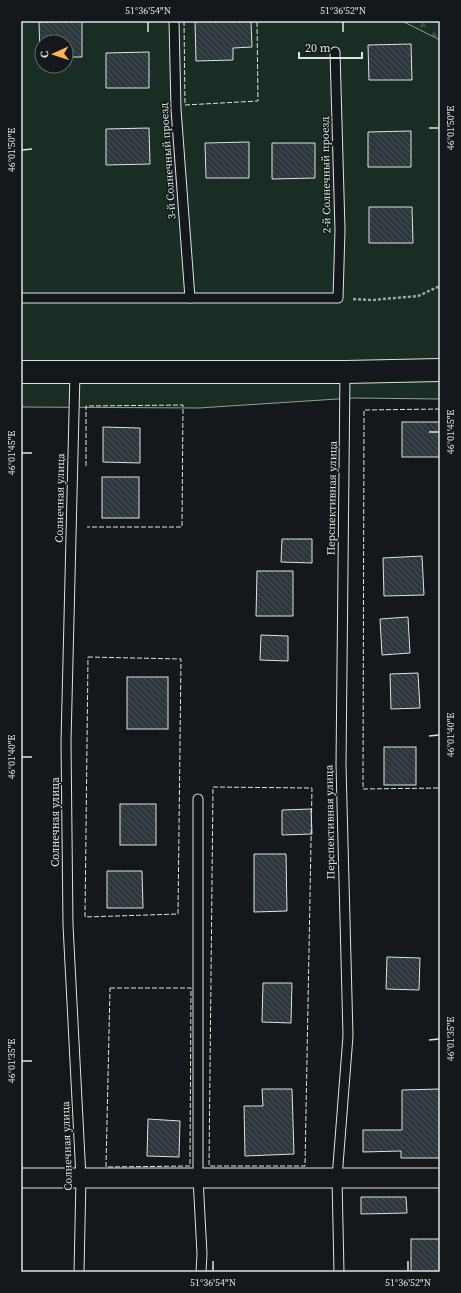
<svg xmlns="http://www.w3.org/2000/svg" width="461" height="1293" font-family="'Source Serif 4',serif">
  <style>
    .green { fill: #1a2d24; stroke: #939e99; fill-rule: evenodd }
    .forest { fill: url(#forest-firs); stroke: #939e99 }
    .building { fill: url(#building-back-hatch); stroke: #d8e6dc }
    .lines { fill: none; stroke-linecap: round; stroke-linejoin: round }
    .service-casing { stroke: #d8e6dc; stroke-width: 11 }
    .minor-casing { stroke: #d8e6dc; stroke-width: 21 }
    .secondary-casing { stroke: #d8e6dc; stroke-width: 24 }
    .path { stroke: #9da8a2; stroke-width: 2.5; stroke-dasharray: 3 2; stroke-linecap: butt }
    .service { stroke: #14181c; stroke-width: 9 }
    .minor { stroke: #14181c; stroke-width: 19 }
    .secondary { stroke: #14181c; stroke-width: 22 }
    .fence { stroke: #d8e6dc; stroke-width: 1; stroke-dasharray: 5 2; stroke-linecap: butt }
    .ticks { fill: none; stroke: #d8e6dc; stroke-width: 1.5 }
    .labels { text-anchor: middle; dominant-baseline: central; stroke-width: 3; stroke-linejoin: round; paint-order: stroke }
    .street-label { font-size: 11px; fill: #d8e6dc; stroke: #14181c }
    .neatline { fill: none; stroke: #d8e6dc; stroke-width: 1.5 }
    .ticks-label { font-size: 10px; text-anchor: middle; fill: #d8e6dc }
  </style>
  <defs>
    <pattern id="forest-firs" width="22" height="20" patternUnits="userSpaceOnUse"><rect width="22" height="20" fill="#1a2d24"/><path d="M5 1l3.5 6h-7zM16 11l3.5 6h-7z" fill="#3b4b43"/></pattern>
    <pattern id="building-back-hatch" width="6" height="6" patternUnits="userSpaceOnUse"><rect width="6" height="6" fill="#2c363c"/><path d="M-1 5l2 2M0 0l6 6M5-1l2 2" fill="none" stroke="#4a5358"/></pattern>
  </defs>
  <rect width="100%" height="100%" fill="#14181c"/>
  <!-- green -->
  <path class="green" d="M21 21H440V399L353 398 199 408 21 407ZM42 42H66V66H42Z"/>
  <!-- forest -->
  <path class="forest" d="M402 21H440V40Z"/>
  <!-- building -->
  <g class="building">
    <path d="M82 21V57H66V42H42V57H40L39 22Z"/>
    <path d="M195 21H251L252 47 233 48V60L196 61Z"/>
    <path d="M411 44 412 80H369L368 45Z"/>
    <path d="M149 52V88H106V53Z"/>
    <path d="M149 128 150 164 106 165V129Z"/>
    <path d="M411 131V167H368V132Z"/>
    <path d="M249 142V178H206L205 143Z"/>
    <path d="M272 143H315V178L272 179Z"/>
    <path d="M369 207H412L413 243H369Z"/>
    <rect x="402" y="422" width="38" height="35"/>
    <path d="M103 427 140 428V463L103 462Z"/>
    <rect x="102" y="477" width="37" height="41"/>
    <path d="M282 539H312V563L281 562Z"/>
    <path d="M422 556 424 595 384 596 383 558Z"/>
    <path d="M257 571H293V616H256Z"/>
    <path d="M408 617 410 653 382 655 380 619Z"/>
    <path d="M261 635 288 636V661L260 660Z"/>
    <path d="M418 673 420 708 391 709 390 674Z"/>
    <rect x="127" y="677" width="41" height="52"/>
    <rect x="384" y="747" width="32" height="38"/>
    <rect x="120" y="804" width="36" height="41"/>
    <path d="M311 809 312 834 282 835V810Z"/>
    <path d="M254 854H286L287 911 254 912Z"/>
    <path d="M107 871H142L143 908H107Z"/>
    <path d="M387 957 420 958 419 990 386 989Z"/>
    <path d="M263 983H292L291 1023 262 1022Z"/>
    <path d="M262 1089H292L294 1154 245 1156 244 1106H263Z"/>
    <path d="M440 1089V1158H401V1151L363 1152V1130H402V1090Z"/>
    <path d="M148 1119 180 1121 179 1157 147 1156Z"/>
    <path d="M361 1197H406L407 1213 361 1214Z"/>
    <rect x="411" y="1239" width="29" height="33"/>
  </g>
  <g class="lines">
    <!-- service casing -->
    <g class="service-casing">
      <g id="service">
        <path d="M174 21 176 109 190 298"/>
        <path d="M21 298H338L340 230 335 52"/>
        <path d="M75 372 66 742 68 925 81 1178 79 1272"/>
        <path d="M198 799V1178L202 1254 201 1272"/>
        <path d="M339 1272 337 1178 348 1036 341 765 345 372"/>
      </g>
    </g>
    <!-- minor casing -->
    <g class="minor-casing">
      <path id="minor" d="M21 1178H440"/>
    </g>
    <!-- secondary casing -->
    <g class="secondary-casing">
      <path id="secondary" d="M21 372H345L440 370"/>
    </g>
    <!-- path -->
    <path class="path" d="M353 299 372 300 418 296 440 286"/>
    <!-- service -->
    <use href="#service" class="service"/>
    <!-- minor -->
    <use href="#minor" class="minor"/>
    <!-- secondary -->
    <use href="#secondary" class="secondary"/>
    <!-- fence -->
    <g class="fence">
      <path d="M184 21 185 105 258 101 257 21"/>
      <path d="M440 409 364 410 363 789 440 788"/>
      <path d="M86 466V406L183 405 182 527H87"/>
      <path d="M88 657 181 659 178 914 85 917Z"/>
      <path d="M213 787 312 788 305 1166H209Z"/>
      <path d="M110 988H191L190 1166 106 1167Z"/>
    </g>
  </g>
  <!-- ticks -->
  <path class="ticks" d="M148 22V32M343 22V32M429 128H439M22 150 32 149M429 432H439M22 453H32M429 736 439 735M22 757H32M429 1040 439 1039M22 1061H32M213 1261V1271M408 1261V1271"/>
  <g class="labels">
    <!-- street labels -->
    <g class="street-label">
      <text transform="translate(168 161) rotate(-94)">3-й Солнечный проезд</text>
      <text transform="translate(326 175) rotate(-91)">2-й Солнечный проезд</text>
      <text transform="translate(60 498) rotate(-89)">Солнечная улица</text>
      <text transform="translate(332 498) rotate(-89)">Перспективная улица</text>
      <text transform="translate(55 822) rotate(-90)">Солнечная улица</text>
      <text transform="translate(330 822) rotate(-91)">Перспективная улица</text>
      <text transform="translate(67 1146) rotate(-92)">Солнечная улица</text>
    </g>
  </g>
  <!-- border -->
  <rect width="461" height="1293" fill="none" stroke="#14181c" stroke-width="44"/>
  <!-- north arrow -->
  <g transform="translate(54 54) rotate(267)"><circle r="19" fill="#14181c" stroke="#626a69"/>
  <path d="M0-3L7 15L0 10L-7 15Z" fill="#ffb74d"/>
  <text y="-6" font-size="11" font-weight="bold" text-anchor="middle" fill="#d8e6dc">С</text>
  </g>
  <!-- scale -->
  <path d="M299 52v6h63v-6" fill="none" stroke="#d8e6dc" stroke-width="2"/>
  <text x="305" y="52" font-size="12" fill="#d8e6dc" stroke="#14181c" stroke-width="3" paint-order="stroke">20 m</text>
  <rect x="22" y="22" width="417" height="1249" class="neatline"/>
  <g class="ticks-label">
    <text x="148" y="14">51°36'54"N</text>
    <text x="343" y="14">51°36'52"N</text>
    <text transform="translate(450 128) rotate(-90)" y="4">46°01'50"E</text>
    <text transform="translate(11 150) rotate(-90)" y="4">46°01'50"E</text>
    <text transform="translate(450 432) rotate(-90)" y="4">46°01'45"E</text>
    <text transform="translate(11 453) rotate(-90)" y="4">46°01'45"E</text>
    <text transform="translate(450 735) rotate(-90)" y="4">46°01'40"E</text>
    <text transform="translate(11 757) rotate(-90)" y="4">46°01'40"E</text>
    <text transform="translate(450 1039) rotate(-90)" y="4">46°01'35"E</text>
    <text transform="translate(11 1061) rotate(-90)" y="4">46°01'35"E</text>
    <text x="213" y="1286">51°36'54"N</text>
    <text x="408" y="1286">51°36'52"N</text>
  </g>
</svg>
